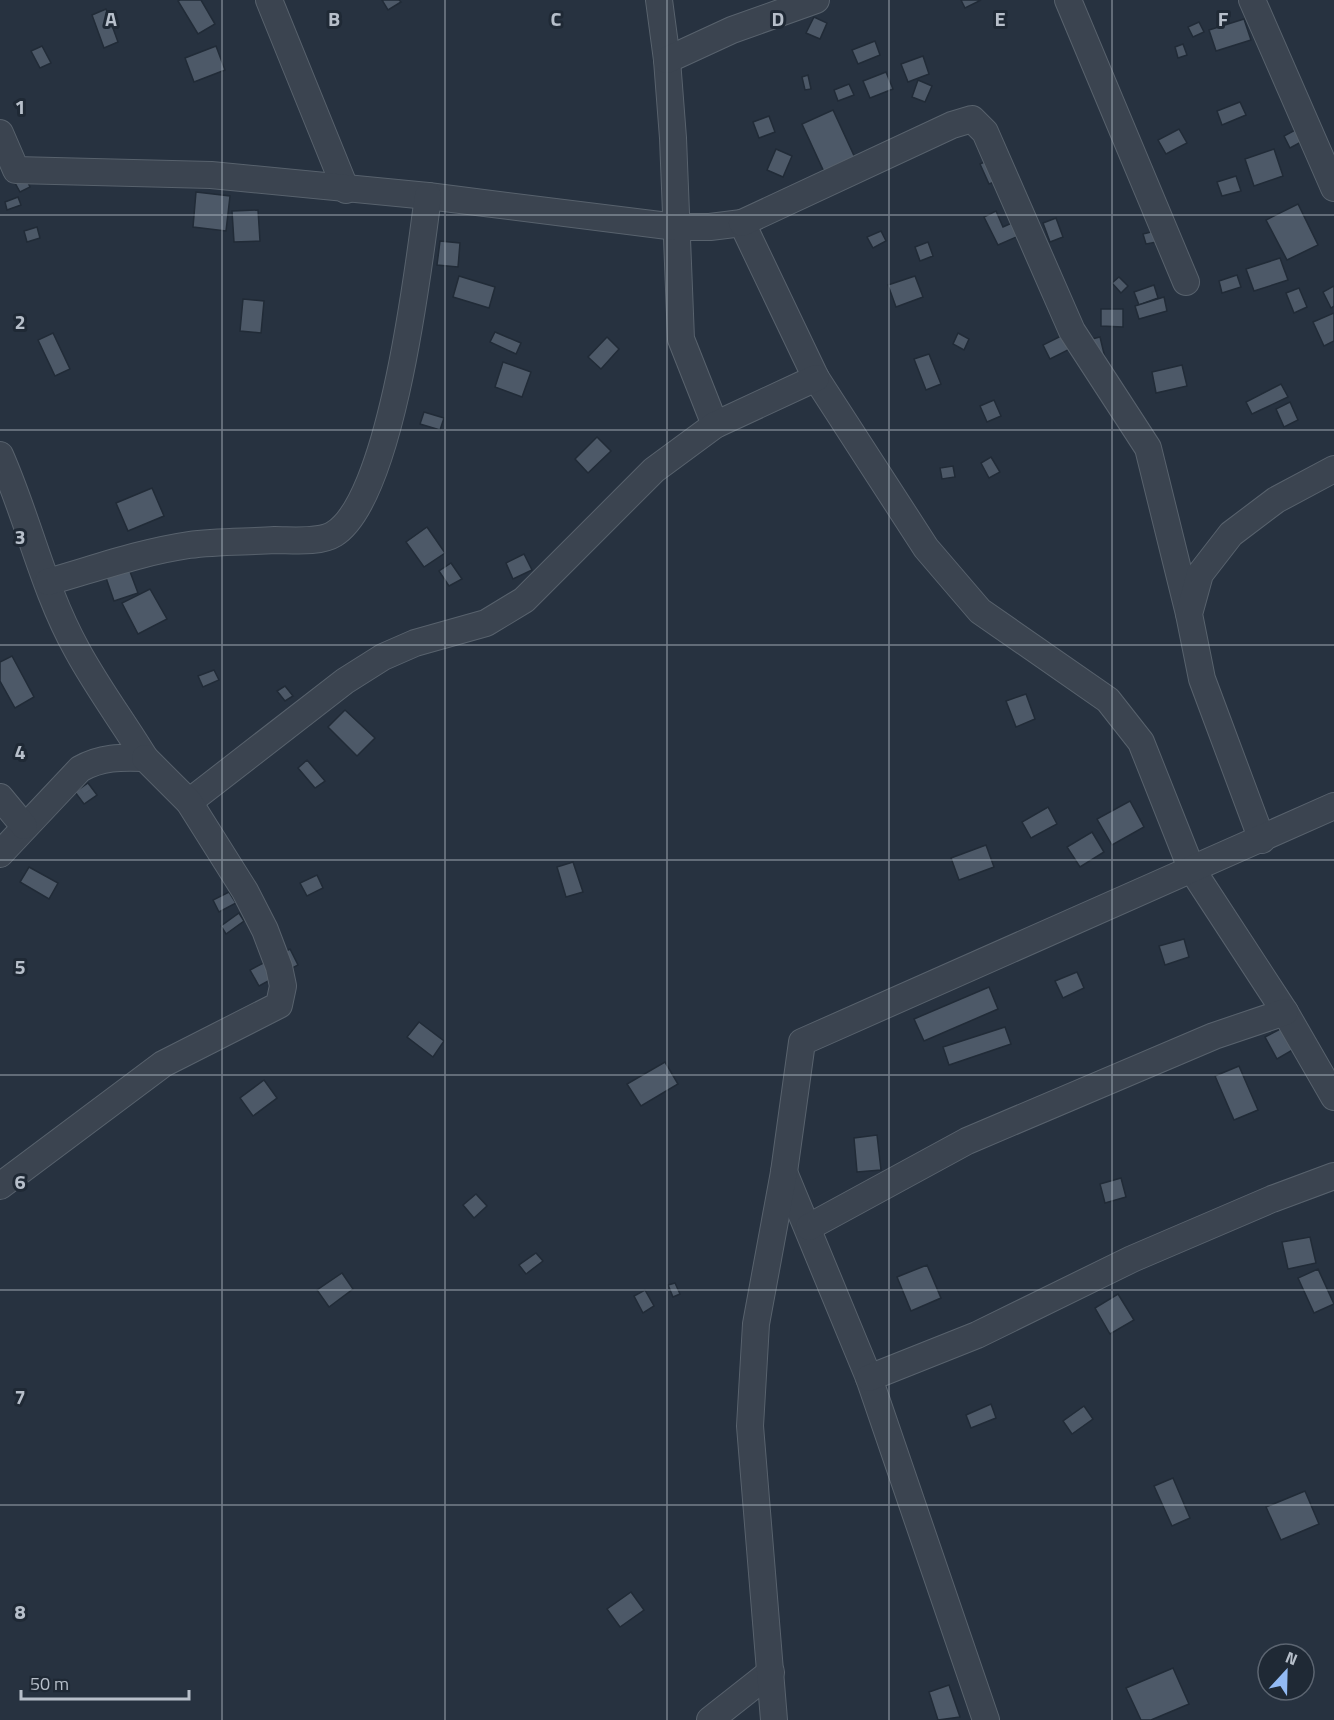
<svg xmlns="http://www.w3.org/2000/svg" width="1334" height="1720" font-family="'Titillium Web',sans-serif">
  <style>
    .building { fill: #4d5968; stroke: #212b37; stroke-width: 1.5 }
    .lines { fill: none; stroke-linecap: round; stroke-linejoin: round }
    .minor-casing { stroke: #58626d; stroke-width: 28 }
    .minor { stroke: #3b4450; stroke-width: 26 }
    .grid { fill: none; stroke: #b7bfca; stroke-width: 1.5; stroke-opacity: 0.55 }
    .grid-label { font-size: 20px; text-anchor: middle; font-weight: bold; fill: #b7bfca; stroke: #1f2935; stroke-width: 6; stroke-linejoin: round; paint-order: stroke }
  </style>
  <rect width="100%" height="100%" fill="#273240"/>
  <!-- building -->
  <g class="building">
    <path d="M180 0H201L215 24 198 34 178 1Z"/>
    <path d="M382 0H399L401 2 388 10Z"/>
    <path d="M961 0H981L965 8Z"/>
    <path d="M106 9 118 42 104 48 92 15Z"/>
    <path d="M814 17 827 23 820 39 806 33Z"/>
    <path d="M1244 19 1251 40 1216 51 1209 30Z"/>
    <path d="M1199 22 1204 32 1193 37 1188 27Z"/>
    <path d="M875 41 880 55 858 64 852 50Z"/>
    <path d="M1183 44 1187 55 1178 58 1175 47Z"/>
    <path d="M42 46 51 63 40 68 31 51Z"/>
    <path d="M216 46 225 70 194 82 185 58Z"/>
    <path d="M923 56 929 74 908 82 901 64Z"/>
    <path d="M886 72 893 89 870 98 863 81Z"/>
    <path d="M808 75 811 89 805 90 802 77Z"/>
    <path d="M918 80 932 86 925 102 912 97Z"/>
    <path d="M849 84 854 95 838 101 834 90Z"/>
    <path d="M1240 102 1246 115 1222 125 1217 111Z"/>
    <path d="M833 110 856 160 825 174 802 124Z"/>
    <path d="M769 116 775 132 759 138 753 122Z"/>
    <path d="M1179 129 1187 143 1166 154 1158 140Z"/>
    <path d="M1297 129 1303 141 1290 148 1284 136Z"/>
    <path d="M776 149 792 156 783 177 767 170Z"/>
    <path d="M1274 149 1283 176 1254 186 1245 159Z"/>
    <path d="M1000 155 1010 176 989 184 980 164Z"/>
    <path d="M25 176 30 187 20 192 14 181Z"/>
    <path d="M1236 176 1241 191 1222 196 1217 182Z"/>
    <path d="M196 192 230 196 226 231 193 227Z"/>
    <path d="M18 197 21 205 7 210 5 202Z"/>
    <path d="M1298 204 1318 245 1287 260 1266 220Z"/>
    <path d="M258 210 260 241 234 242 232 211Z"/>
    <path d="M996 211 1003 227 1014 222 1021 235 998 245 984 217Z"/>
    <path d="M1056 218 1063 237 1050 242 1043 223Z"/>
    <path d="M37 227 40 238 27 242 24 231Z"/>
    <path d="M881 231 886 241 873 248 867 237Z"/>
    <path d="M1155 231 1157 242 1146 244 1143 234Z"/>
    <path d="M440 241 460 243 458 267 437 265Z"/>
    <path d="M928 242 933 256 920 261 915 247Z"/>
    <path d="M1280 258 1288 280 1254 291 1246 269Z"/>
    <path d="M1237 275 1241 287 1222 293 1219 281Z"/>
    <path d="M459 276 495 287 489 308 453 297Z"/>
    <path d="M915 276 923 297 896 307 888 285Z"/>
    <path d="M1119 277 1128 286 1121 293 1112 283Z"/>
    <path d="M1154 285 1158 298 1139 305 1134 292Z"/>
    <path d="M1334 286V306L1331 308 1323 292Z"/>
    <path d="M1299 288 1307 307 1294 313 1286 293Z"/>
    <path d="M1164 297 1167 311 1139 319 1135 306Z"/>
    <path d="M243 299 264 301 261 333 240 331Z"/>
    <path d="M1101 309H1123V327L1101 326Z"/>
    <path d="M1334 313V341L1324 346 1313 322Z"/>
    <path d="M495 332 521 343 516 354 490 342Z"/>
    <path d="M53 333 70 369 55 376 38 340Z"/>
    <path d="M958 333 969 339 964 350 953 344Z"/>
    <path d="M1065 334 1072 348 1050 359 1043 345Z"/>
    <path d="M607 337 619 349 601 369 588 357Z"/>
    <path d="M1100 337 1106 362 1084 341Z"/>
    <path d="M929 354 941 384 926 390 914 359Z"/>
    <path d="M503 362 531 372 522 397 495 387Z"/>
    <path d="M1182 365 1187 386 1156 393 1152 372Z"/>
    <path d="M1281 384 1288 397 1252 414 1246 402Z"/>
    <path d="M994 400 1001 416 987 422 980 406Z"/>
    <path d="M1290 402 1298 420 1284 427 1276 409Z"/>
    <path d="M424 412 444 418 440 430 420 424Z"/>
    <path d="M597 437 611 451 588 473 575 459Z"/>
    <path d="M991 457 1000 472 989 478 981 463Z"/>
    <path d="M953 466 955 477 942 479 940 468Z"/>
    <path d="M152 488 164 516 128 531 116 503Z"/>
    <path d="M427 527 445 553 424 567 406 542Z"/>
    <path d="M524 554 532 570 513 579 506 563Z"/>
    <path d="M126 561 138 593 114 601 103 569Z"/>
    <path d="M451 563 462 579 449 586 439 571Z"/>
    <path d="M150 589 167 619 138 634 122 603Z"/>
    <path d="M12 656 34 697 15 708 0 681V662Z"/>
    <path d="M214 670 219 680 203 687 198 676Z"/>
    <path d="M285 686 293 696 285 701 277 691Z"/>
    <path d="M1026 694 1035 719 1016 727 1006 701Z"/>
    <path d="M345 710 375 738 357 756 328 727Z"/>
    <path d="M307 760 325 781 315 788 298 768Z"/>
    <path d="M88 783 97 795 84 804 75 792Z"/>
    <path d="M1130 801 1144 827 1112 845 1097 819Z"/>
    <path d="M1048 807 1057 824 1031 838 1022 822Z"/>
    <path d="M1092 832 1104 852 1080 867 1067 847Z"/>
    <path d="M986 845 994 867 959 880 951 858Z"/>
    <path d="M573 862 583 892 566 897 557 867Z"/>
    <path d="M29 867 58 883 49 899 20 882Z"/>
    <path d="M317 875 323 888 307 896 300 883Z"/>
    <path d="M229 892 236 903 219 912 213 900Z"/>
    <path d="M239 913 244 921 226 934 221 926Z"/>
    <path d="M1184 939 1189 957 1165 965 1159 946Z"/>
    <path d="M290 949 298 965 259 986 250 970Z"/>
    <path d="M1077 972 1084 988 1063 998 1055 981Z"/>
    <path d="M989 987 998 1009 924 1041 914 1019Z"/>
    <path d="M419 1022 444 1041 433 1057 407 1037Z"/>
    <path d="M1005 1027 1011 1044 949 1065 943 1047Z"/>
    <path d="M1284 1027 1296 1048 1277 1059 1265 1037Z"/>
    <path d="M665 1062 678 1084 641 1106 627 1084Z"/>
    <path d="M1239 1066 1258 1110 1234 1120 1215 1076Z"/>
    <path d="M264 1080 277 1098 253 1116 240 1098Z"/>
    <path d="M877 1135 881 1170 857 1172 854 1138Z"/>
    <path d="M1121 1178 1126 1197 1105 1203 1100 1184Z"/>
    <path d="M476 1194 487 1206 474 1218 463 1205Z"/>
    <path d="M1310 1237 1316 1263 1288 1269 1282 1242Z"/>
    <path d="M536 1253 543 1261 526 1274 519 1265Z"/>
    <path d="M927 1265 941 1298 911 1311 897 1277Z"/>
    <path d="M1318 1269 1334 1304 1314 1313 1298 1278Z"/>
    <path d="M342 1273 353 1289 329 1307 317 1290Z"/>
    <path d="M675 1283 680 1294 673 1297 668 1285Z"/>
    <path d="M645 1290 654 1306 643 1313 634 1296Z"/>
    <path d="M1118 1294 1134 1320 1110 1334 1095 1308Z"/>
    <path d="M991 1404 996 1418 971 1428 966 1415Z"/>
    <path d="M1084 1406 1093 1419 1072 1434 1063 1421Z"/>
    <path d="M1173 1478 1190 1518 1172 1526 1154 1486Z"/>
    <path d="M1305 1491 1319 1524 1281 1540 1266 1507Z"/>
    <path d="M631 1592 644 1610 620 1627 607 1609Z"/>
    <path d="M1173 1668 1189 1704 1151 1720H1141L1126 1688Z"/>
    <path d="M949 1685 960 1717 938 1720 929 1692Z"/>
  </g>
  <g class="lines">
    <!-- minor casing -->
    <g class="minor-casing">
      <g id="minor">
        <path d="M269 0 346 190"/>
        <path d="M659 0 667 60 673 138 681 339 715 425"/>
        <path d="M1068 0 1186 282"/>
        <path d="M1252 0 1334 188"/>
        <path d="M667 60 732 30 816 0"/>
        <path d="M0 133 16 170 211 175 428 196 676 227H710L742 223 816 378 926 548 980 611 1108 700 1141 742 1191 868 1285 1012 1334 1097"/>
        <path d="M742 223 952 125 972 119 985 132 1072 331 1148 448 1189 614"/>
        <path d="M0 455C28 518 43 589 77 650 97 687 123 722 145 758 121 757 101 757 80 769L0 854"/>
        <path d="M48 582C94 569 141 552 189 545 217 541 247 542 275 540 292 540 320 543 334 534 392 499 419 264 428 196"/>
        <path d="M0 797 24 826"/>
        <path d="M189 802 345 681 383 657 415 643 486 623 524 600 654 470 715 425 816 378"/>
        <path d="M1262 840 1202 679 1189 614 1200 574 1231 534 1276 500 1334 469"/>
        <path d="M784 1172 869 1378 986 1720"/>
        <path d="M0 1186 163 1064 279 1005 283 986 279 967 265 930 245 891 189 802 145 758"/>
        <path d="M809 1227 967 1141 1214 1036 1285 1012"/>
        <path d="M869 1378 977 1335 1132 1259 1272 1199 1334 1176"/>
        <path d="M710 1720 771 1672"/>
        <path d="M774 1720 750 1426 756 1324 784 1172 802 1042 1334 806"/>
      </g>
    </g>
    <!-- minor -->
    <use href="#minor" class="minor"/>
  </g>
  <!-- grid -->
  <path class="grid" d="M222 0V1720M445 0V1720M667 0V1720M889 0V1720M1112 0V1720M0 215H1334M0 430H1334M0 645H1334M0 860H1334M0 1075H1334M0 1290H1334M0 1505H1334"/>
  <g class="grid-label">
    <text x="111" y="26">A</text>
    <text x="334" y="26">B</text>
    <text x="556" y="26">C</text>
    <text x="778" y="26">D</text>
    <text x="1000" y="26">E</text>
    <text x="1223" y="26">F</text>
    <text x="20" y="114">1</text>
    <text x="20" y="329">2</text>
    <text x="20" y="544">3</text>
    <text x="20" y="759">4</text>
    <text x="20" y="974">5</text>
    <text x="20" y="1189">6</text>
    <text x="20" y="1404">7</text>
    <text x="20" y="1619">8</text>
  </g>
  <!-- north arrow -->
  <g transform="translate(1286 1672) rotate(22)"><circle r="28" fill="#1f2935" stroke="#5c6571" stroke-width="1.5"/>
  <path d="M0-4.5L10 22L0 15L-10 22Z" fill="#92baf4"/>
  <text y="-9" font-size="16" font-weight="bold" text-anchor="middle" fill="#b7bfca">N</text>
  </g>
  <!-- scale -->
  <path d="M21 1690v9h168v-9" fill="none" stroke="#b7bfca" stroke-width="3"/>
  <text x="30" y="1690" font-size="18" fill="#b7bfca" stroke="#1f2935" stroke-width="4.5" paint-order="stroke">50 m</text>
</svg>
